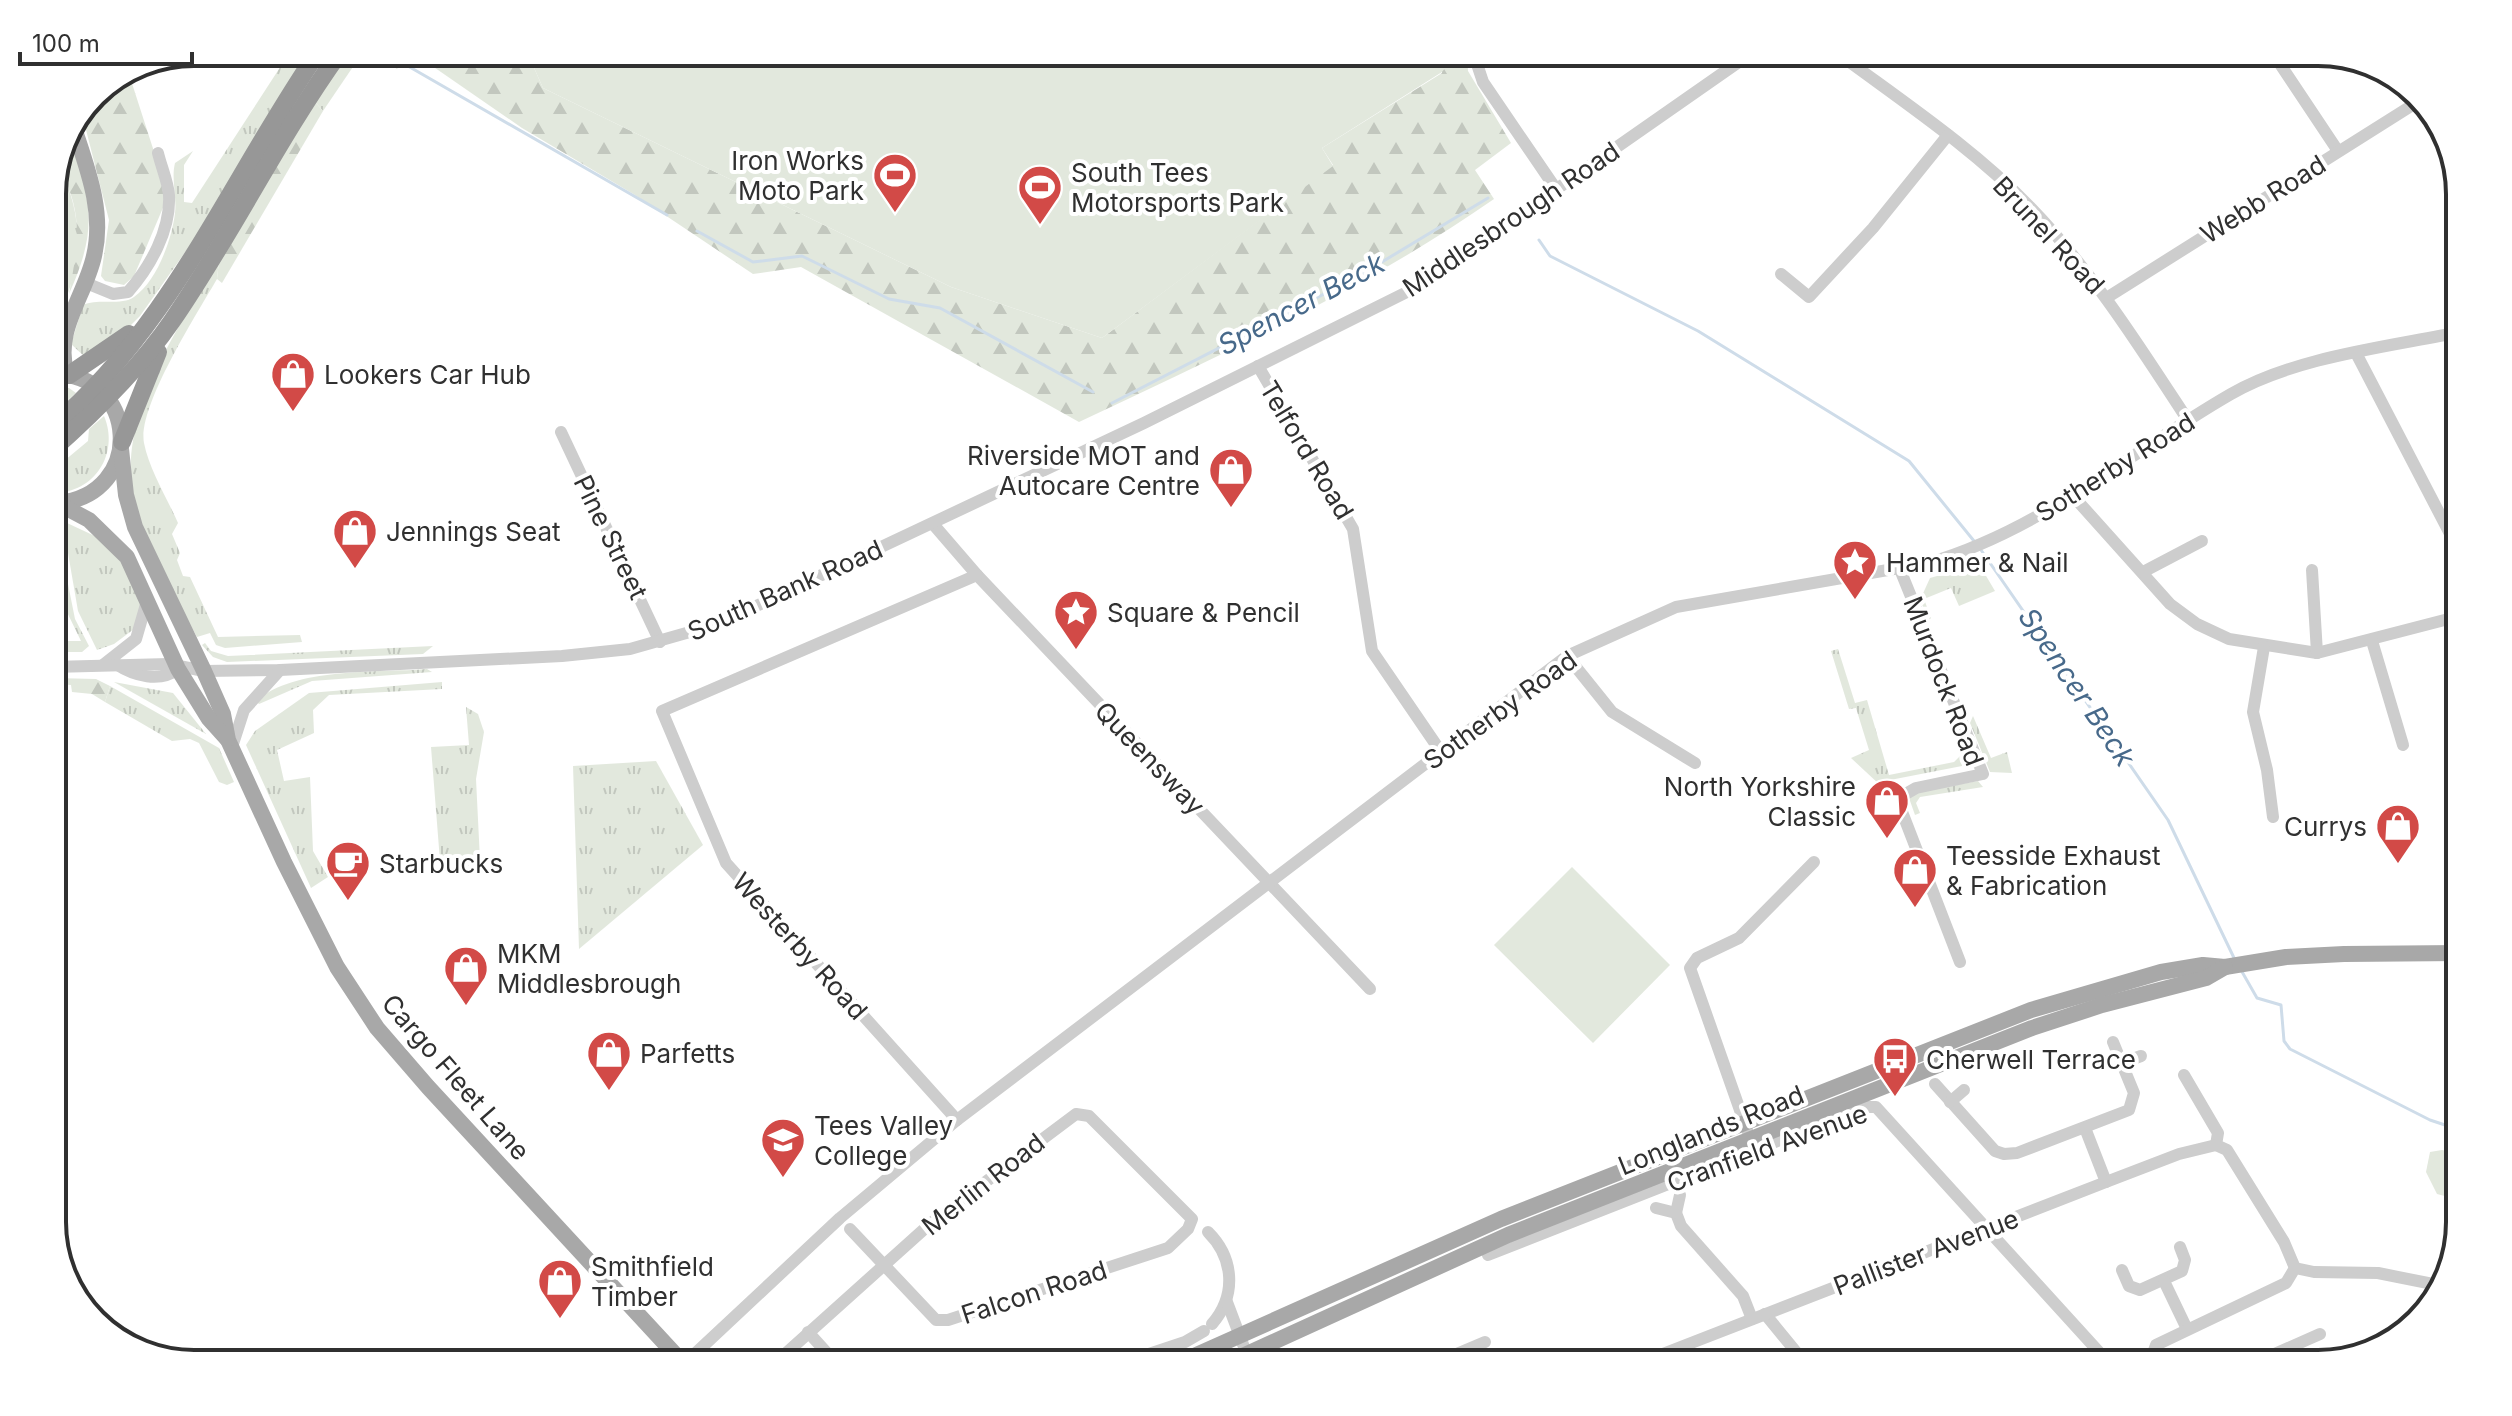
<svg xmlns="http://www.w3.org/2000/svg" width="2512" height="1416" font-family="Inter,sans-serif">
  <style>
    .grass { fill: url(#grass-tufts) }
    .forest { fill: url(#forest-firs) }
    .park { fill: #e2e8dd }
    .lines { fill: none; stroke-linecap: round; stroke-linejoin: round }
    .stream { stroke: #cedce9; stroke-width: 3 }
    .minor { stroke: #cdcdcd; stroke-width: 12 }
    .major { stroke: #a8a8a8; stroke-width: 16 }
    .highway { stroke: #979797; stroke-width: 18 }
    .labels { text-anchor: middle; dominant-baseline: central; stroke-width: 8; stroke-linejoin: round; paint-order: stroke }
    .poi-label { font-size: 26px; fill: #303030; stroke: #fff; text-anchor: start }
    .street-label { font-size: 26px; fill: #303030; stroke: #fff }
    .water-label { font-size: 28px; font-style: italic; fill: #47698a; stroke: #fff }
    .rim { fill: none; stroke: #303030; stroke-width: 4 }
  </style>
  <defs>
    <pattern id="grass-tufts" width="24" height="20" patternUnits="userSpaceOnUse" patternTransform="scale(2)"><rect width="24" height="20" fill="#e2e8dd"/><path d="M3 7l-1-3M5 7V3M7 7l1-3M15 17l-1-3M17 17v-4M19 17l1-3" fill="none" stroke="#c2c7be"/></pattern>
    <pattern id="forest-firs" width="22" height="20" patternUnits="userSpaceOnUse" patternTransform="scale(2)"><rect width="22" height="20" fill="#e2e8dd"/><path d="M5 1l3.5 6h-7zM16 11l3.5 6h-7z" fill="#c2c7be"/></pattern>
  </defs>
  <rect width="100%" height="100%" fill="#fff"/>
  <!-- grass -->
  <g class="grass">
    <path d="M290 52H311L205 224 140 316 118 338 86 358 71 344 83 305C97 298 122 306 134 297 157 281 172 239 175 213 177 197 171 179 175 163L193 151 184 165V202L192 203Z"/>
    <path d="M350 52H363L323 111 315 102Z"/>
    <path d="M372 52H412L414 57 407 56 397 69Z"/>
    <path d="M60 169C86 219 83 277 52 325V186Z"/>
    <path d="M219 260 217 279C198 312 137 407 144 443 149 469 167 498 178 523L172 534 180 553 177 560 183 576 190 577 218 637 300 635 302 642 225 648 216 645 210 633 197 637C173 593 145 546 134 497 116 417 179 326 219 260Z"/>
    <path d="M52 387 69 388 76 393 52 415Z"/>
    <path d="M104 416C120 454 94 494 52 493V471L88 441 89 429Z"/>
    <path d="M52 516 97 537 115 553 129 573 141 602 134 629 114 644 97 650 78 611 68 553 52 527Z"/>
    <path d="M52 534 61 549 75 619 89 646 82 652H52V641H81L64 606Z"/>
    <path d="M1979 564 1995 591 1959 606 1951 588 1924 599 1931 618 1929 620 1920 600 1930 578Z"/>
    <path d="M205 643 211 651 228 656 433 646 423 654 227 662 213 657 202 645Z"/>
    <path d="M1838 649 1855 703 1867 700 1889 775 1954 762 1963 753 1962 766 1885 781 1880 785 1851 758 1869 750 1856 708 1849 709 1831 651Z"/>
    <path d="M427 669 432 672 312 681 259 704 256 701C295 667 376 673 427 669Z"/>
    <path d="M114 682 173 693 206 734Z"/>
    <path d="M442 682V689L329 695 313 710 314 733 277 750 284 781 310 777 313 851 328 877 311 888 246 745 255 731 309 693Z"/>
    <path d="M110 686 219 748 234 782 227 785 219 782 199 743 190 739 172 741 105 702Z"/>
    <path d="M466 707 478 714 484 732 476 779 480 860 477 857V865L426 869 425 862 440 861 431 747 469 745Z"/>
    <path d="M1973 716 1991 758 2007 752 2012 773 1990 772 1970 723Z"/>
    <path d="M656 761 703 845 579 949 573 766Z"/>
    <path d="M1978 781 1983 787 1920 797 1916 803 1920 813 1915 815 1909 798 1916 792Z"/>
  </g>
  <!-- forest -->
  <g class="forest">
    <path d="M412 52H527L543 88 951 287 1102 338 1333 165 1322 148 1442 73V52H1467L1468 71 1511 143 1475 170 1494 199C1365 289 1221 355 1079 422L801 267 753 274 635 195 522 128Z"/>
    <path d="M128 71 158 164 165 203 134 276 124 285 105 281 101 276 109 220 83 118 94 93Z"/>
    <path d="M315 102 323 111 222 283 217 279 219 260Z"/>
    <path d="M73 140C91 206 98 229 69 294 78 244 84 215 60 169Z"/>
    <path d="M55 678 96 679 110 686 105 702 92 694 72 692 71 685 55 684Z"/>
  </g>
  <!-- park -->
  <g class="park">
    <path d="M527 52H1458L1442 72 1322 148 1333 166 1102 338 951 287 543 88Z"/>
    <path d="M1572 867 1670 965 1593 1043 1494 945Z"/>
    <path d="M2442 1150 2460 1154V1200L2437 1194 2426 1172 2430 1152Z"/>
  </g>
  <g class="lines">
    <!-- stream -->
    <g class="stream">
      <path d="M394 58 667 215"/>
      <path d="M697 231 753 262 802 256 889 299 940 308 1093 392"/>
      <path d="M1539 240 1550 256 1698 331 1909 461 1974 541"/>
      <path d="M1112 403 1357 277 1488 198"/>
      <path d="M1981 550 2168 820 2235 960"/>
      <path d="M2241 970 2257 998 2281 1005 2284 1041 2290 1049 2430 1120 2460 1130"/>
    </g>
    <!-- minor -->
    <g class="minor">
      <path d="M1473 52 1483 82 1556 189"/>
      <path d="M1836 52C1902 101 1973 148 2030 207 2093 272 2140 347 2189 422"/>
      <path d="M2272 52 2338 151"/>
      <path d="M1781 274 1809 297 1873 228 1948 135"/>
      <path d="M86 283 113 294 128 292C150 267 171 230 169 195 168 182 161 166 158 153"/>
      <path d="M2108 297 2419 101"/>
      <path d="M2356 353 2460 553"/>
      <path d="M1258 366 1353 529 1372 651 1441 752"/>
      <path d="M561 432 660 642"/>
      <path d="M2074 497 2170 604 2197 624 2229 639 2317 653 2460 616"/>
      <path d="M933 524 977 575 1370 989"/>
      <path d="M1899 567 1983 774 1916 788 1897 799 1960 962"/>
      <path d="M2312 570 2317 653"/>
      <path d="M2143 572 2202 541"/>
      <path d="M2372 641 2403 745"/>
      <path d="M2264 647 2253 712 2267 770 2273 817"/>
      <path d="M1567 656 1612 712 1695 763"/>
      <path d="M116 664C134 676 160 683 178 669"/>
      <path d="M103 665 136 639 147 601"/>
      <path d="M52 667 169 664 204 671 280 670 562 656 630 649 718 624 1144 423 1415 288 1753 52"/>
      <path d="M232 747 244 710 280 670"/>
      <path d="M2122 1063 2141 1056"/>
      <path d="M2184 1075 2218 1133 2216 1145 2227 1150 2284 1242 2295 1268"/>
      <path d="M1935 1084 1995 1151 2004 1154 2017 1153 2129 1110 2134 1093 2113 1042"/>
      <path d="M1950 1102 1964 1090"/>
      <path d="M957 1120 726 863 662 711 977 575"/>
      <path d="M2085 1128 2106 1182"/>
      <path d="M1747 1130 1690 968 1697 958 1739 938 1814 862"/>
      <path d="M1656 1208 1676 1213 1681 1226 1743 1296 1752 1319"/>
      <path d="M1676 1213 1680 1195"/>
      <path d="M1208 1232C1234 1258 1237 1295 1212 1324"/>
      <path d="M1488 1255 1864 1107H1876L2109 1363"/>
      <path d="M2122 1270 2129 1286 2140 1290 2182 1271 2185 1260 2180 1247"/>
      <path d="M2164 1281 2187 1329"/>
      <path d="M1227 1302 1247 1355"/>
      <path d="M1765 1314 1806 1364"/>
      <path d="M808 1332 837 1364"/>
      <path d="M684 1364 840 1218 957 1120 1567 656 1676 607 1928 563C2042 530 2130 452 2231 394 2295 357 2387 347 2460 332"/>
      <path d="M774 1364 931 1223 1076 1114 1089 1116 1192 1219 1188 1229 1168 1248 948 1320H936L850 1229"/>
      <path d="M1119 1364 1185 1342 1204 1331"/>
      <path d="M1433 1364 1485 1342"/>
      <path d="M1637 1364 2106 1182 2179 1154 2216 1145"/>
      <path d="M2106 1364H2133"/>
      <path d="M2149 1364 2156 1345 2286 1283 2295 1268 2314 1272 2378 1273 2443 1286"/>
      <path d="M2252 1364 2320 1334"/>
    </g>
    <!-- major -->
    <g class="major">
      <path d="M52 374C139 372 146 495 58 503"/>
      <path d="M67 375C53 331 85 297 94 256 104 214 89 173 76 134"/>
      <path d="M121 449 126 495 135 527 204 671 223 714 228 740 284 862 337 967 377 1028 428 1087 684 1364"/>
      <path d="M57 503 89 520 127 557 178 669 209 719 227 739"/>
      <path d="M1176 1364 1501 1219 2031 1010 2161 972 2203 965 2225 967 2286 957 2344 954 2460 953"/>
      <path d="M1225 1364 1508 1235 2032 1028 2102 1005 2206 978 2225 967"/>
    </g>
    <!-- highway -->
    <g class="highway">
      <path d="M69 375 129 334"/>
      <path d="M52 427C171 328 232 177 318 52"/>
      <path d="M122 442 158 352"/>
      <path d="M52 450C96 411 139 369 172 321 232 234 278 138 340 52"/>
      <path d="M52 504 54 503"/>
    </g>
  </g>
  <!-- icons -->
  <defs>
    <g id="stadium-pin" transform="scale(2.3)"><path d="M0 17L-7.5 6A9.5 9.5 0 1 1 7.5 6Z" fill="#d24a47" stroke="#fff"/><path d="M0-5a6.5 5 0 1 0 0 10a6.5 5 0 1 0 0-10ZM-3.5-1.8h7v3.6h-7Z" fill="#fff"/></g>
    <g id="shop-pin" transform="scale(2.3)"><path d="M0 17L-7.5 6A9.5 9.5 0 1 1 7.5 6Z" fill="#d24a47" stroke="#fff"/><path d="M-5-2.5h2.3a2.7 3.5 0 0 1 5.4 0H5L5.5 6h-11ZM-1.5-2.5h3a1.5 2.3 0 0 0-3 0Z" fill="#fff"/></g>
    <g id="sight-pin" transform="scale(2.3)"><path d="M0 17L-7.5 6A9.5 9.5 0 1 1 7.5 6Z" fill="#d24a47" stroke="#fff"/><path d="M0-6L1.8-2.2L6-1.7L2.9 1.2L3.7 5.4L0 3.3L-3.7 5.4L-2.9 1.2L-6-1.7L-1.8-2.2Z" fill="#fff"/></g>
    <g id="cafe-pin" transform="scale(2.3)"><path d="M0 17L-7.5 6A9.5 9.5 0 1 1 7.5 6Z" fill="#d24a47" stroke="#fff"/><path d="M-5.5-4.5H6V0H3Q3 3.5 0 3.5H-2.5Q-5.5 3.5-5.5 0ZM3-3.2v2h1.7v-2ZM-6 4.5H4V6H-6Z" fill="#fff"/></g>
    <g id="bus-pin" transform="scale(2.3)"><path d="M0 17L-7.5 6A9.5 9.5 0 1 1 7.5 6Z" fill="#d24a47" stroke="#fff"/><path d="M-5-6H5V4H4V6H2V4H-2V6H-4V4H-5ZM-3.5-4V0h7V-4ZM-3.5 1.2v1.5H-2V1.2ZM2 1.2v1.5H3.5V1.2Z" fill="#fff"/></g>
    <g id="school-pin" transform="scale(2.3)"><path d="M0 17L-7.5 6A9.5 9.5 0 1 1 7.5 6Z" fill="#d24a47" stroke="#fff"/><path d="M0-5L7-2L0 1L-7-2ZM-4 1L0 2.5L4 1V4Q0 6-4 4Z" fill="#fff"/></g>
  </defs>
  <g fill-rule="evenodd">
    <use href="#stadium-pin" x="895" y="175"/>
    <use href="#stadium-pin" x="1040" y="187"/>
    <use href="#shop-pin" x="293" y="374"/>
    <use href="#shop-pin" x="1231" y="470"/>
    <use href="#shop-pin" x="355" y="531"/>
    <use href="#sight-pin" x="1855" y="562"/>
    <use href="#sight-pin" x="1076" y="612"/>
    <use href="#shop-pin" x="1887" y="801"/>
    <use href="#shop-pin" x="2398" y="826"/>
    <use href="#cafe-pin" x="348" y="863"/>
    <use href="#shop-pin" x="1915" y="870"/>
    <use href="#shop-pin" x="466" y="968"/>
    <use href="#shop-pin" x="609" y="1053"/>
    <use href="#bus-pin" x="1895" y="1059"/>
    <use href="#school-pin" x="783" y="1140"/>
    <use href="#shop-pin" x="560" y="1281"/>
  </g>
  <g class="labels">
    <!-- poi labels -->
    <g class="poi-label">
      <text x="864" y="160" text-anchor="end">Iron Works<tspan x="864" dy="30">Moto Park</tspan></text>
      <text x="1071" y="172">South Tees<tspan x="1071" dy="30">Motorsports Park</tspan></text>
      <text x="324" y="374">Lookers Car Hub</text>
      <text x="1200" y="455" text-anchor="end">Riverside MOT and<tspan x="1200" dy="30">Autocare Centre</tspan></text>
      <text x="386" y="531">Jennings Seat</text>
      <text x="1886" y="562">Hammer &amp; Nail</text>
      <text x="1107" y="612">Square &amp; Pencil</text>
      <text x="1856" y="786" text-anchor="end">North Yorkshire<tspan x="1856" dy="30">Classic</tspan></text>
      <text x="2367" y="826" text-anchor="end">Currys</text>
      <text x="1946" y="855">Teesside Exhaust<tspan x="1946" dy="30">&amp; Fabrication</tspan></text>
      <text x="379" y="863">Starbucks</text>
      <text x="497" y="953">MKM<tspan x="497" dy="30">Middlesbrough</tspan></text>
      <text x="640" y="1053">Parfetts</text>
      <text x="1926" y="1059">Cherwell Terrace</text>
      <text x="814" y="1125">Tees Valley<tspan x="814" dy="30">College</tspan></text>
      <text x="591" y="1266">Smithfield<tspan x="591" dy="30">Timber</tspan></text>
    </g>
    <!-- street labels -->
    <g class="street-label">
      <text transform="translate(2263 199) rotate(-32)">Webb Road</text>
      <text transform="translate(1511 219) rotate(-34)">Middlesbrough Road</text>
      <text transform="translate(2049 235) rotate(47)">Brunel Road</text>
      <text transform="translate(1307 450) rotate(59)">Telford Road</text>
      <text transform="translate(2115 467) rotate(-32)">Sotherby Road</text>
      <text transform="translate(611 537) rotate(64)">Pine Street</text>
      <text transform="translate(785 590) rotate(-24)">South Bank Road</text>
      <text transform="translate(1944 681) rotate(69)">Murdock Road</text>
      <text transform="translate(1500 710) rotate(-36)">Sotherby Road</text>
      <text transform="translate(1150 758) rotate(46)">Queensway</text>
      <text transform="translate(800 946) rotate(48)">Westerby Road</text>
      <text transform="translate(456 1077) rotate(49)">Cargo Fleet Lane</text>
      <text transform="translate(1711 1130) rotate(-22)">Longlands Road</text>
      <text transform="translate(1767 1148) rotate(-20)">Cranfield Avenue</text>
      <text transform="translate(983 1184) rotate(-38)">Merlin Road</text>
      <text transform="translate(1926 1252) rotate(-21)">Pallister Avenue</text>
      <text transform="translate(1034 1292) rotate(-18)">Falcon Road</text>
    </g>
    <!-- water labels -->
    <g class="water-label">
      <text transform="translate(1301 304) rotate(-28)">Spencer Beck</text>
      <text transform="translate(2077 687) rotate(56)">Spencer Beck</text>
    </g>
  </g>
  <!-- crop -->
  <path d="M0 0H2512V1416H0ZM194 66H2318A128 128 0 0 1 2446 194V1222A128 128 0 0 1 2318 1350H194A128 128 0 0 1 66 1222V194A128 128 0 0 1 194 66Z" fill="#fff" fill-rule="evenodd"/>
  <path class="rim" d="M194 66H2318A128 128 0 0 1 2446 194V1222A128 128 0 0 1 2318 1350H194A128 128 0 0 1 66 1222V194A128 128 0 0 1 194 66Z"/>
  <!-- scale -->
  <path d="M20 52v12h172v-12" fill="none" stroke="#303030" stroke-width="4"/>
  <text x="32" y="52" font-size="24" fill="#303030" stroke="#ffffff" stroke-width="6" paint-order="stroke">100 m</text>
</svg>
